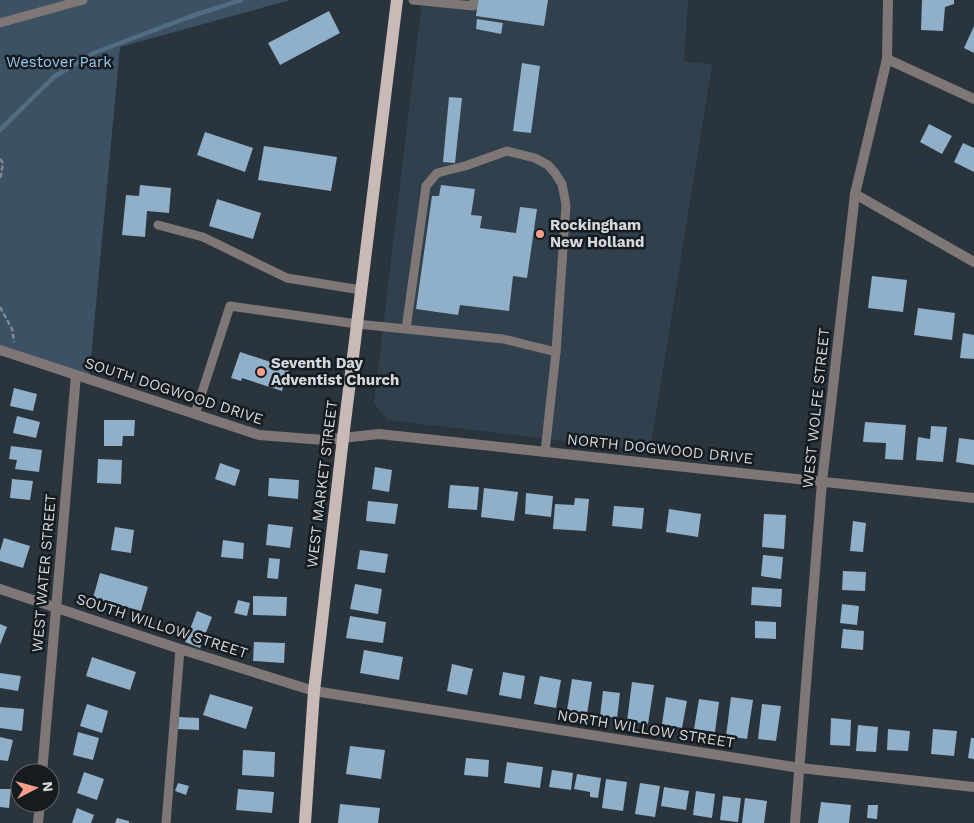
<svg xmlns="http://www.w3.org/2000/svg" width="974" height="823" font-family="'Work Sans',sans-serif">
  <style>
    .built { fill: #30404d }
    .green { fill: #3c5264 }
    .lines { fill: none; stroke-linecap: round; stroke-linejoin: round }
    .stream { stroke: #516d84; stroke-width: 4.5 }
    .building { fill: #90afc8 }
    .path { stroke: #808990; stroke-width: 2.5; stroke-dasharray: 5 2.5; stroke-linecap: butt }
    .service { stroke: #7e7775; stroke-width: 9 }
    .minor { stroke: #7e7775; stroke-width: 10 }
    .tertiary { stroke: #7e7775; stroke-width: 10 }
    .primary { stroke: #cabab7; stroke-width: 12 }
    .poi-dot { fill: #f49e8a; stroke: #161b1f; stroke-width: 2 }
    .labels { text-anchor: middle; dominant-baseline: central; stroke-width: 5; stroke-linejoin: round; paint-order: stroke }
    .park-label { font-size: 15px; fill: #97caf3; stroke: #161b1f }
    .poi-label { font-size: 15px; font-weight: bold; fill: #d2d9de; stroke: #161b1f; text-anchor: start }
    .street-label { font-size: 15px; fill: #d2d9de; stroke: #161b1f }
  </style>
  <rect width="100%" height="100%" fill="#29343d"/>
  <!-- built -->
  <path class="built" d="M422 0H688L684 61 712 65 650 451 387 420 374 403Z"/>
  <!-- green -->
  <path class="green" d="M0 0H290L120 47 89 379 0 347Z"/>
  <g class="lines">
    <!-- stream -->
    <path class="stream" d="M0 130 55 76 94 53 189 17 241 0"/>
  </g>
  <!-- building -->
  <g class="building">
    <path d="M478 0H548L544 26 476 16Z"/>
    <path d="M922 0H954V4L945 7 943 31 921 30Z"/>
    <path d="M329 11 340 33 280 65 268 43Z"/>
    <path d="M477 19 503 23 501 34 476 29Z"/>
    <path d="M974 26V53L964 48Z"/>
    <path d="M522 63 540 66 531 133 513 131Z"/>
    <path d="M449 97 462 98 455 163 443 162Z"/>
    <path d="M929 124 952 136 942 154 920 142Z"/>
    <path d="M205 132 253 148 245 172 197 155Z"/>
    <path d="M963 143 974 148V172L954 162Z"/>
    <path d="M264 146 337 157 331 191 258 180Z"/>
    <path d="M140 185 171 188 169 213 147 211 145 237 122 235 126 195 139 196Z"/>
    <path d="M441 185 475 189 471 215 482 216 480 228 516 233 520 207 537 209 527 278 513 276 509 311 460 305 458 315 416 309 432 196H439Z"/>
    <path d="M217 199 261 213 253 239 209 226Z"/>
    <path d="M872 276 907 280 903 312 868 308Z"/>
    <path d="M918 308 955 313 952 340 914 335Z"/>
    <path d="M963 333 974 335V359L960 358Z"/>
    <path d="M240 352 289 368 287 376 291 377 288 385 284 384 282 391 242 378 241 381 231 378Z"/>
    <path d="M14 388 37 394 33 411 10 406Z"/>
    <path d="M17 416 40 422 36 438 13 433Z"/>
    <path d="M104 420H135L134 436H123L122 446H104Z"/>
    <path d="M865 422 906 425 903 460 885 459 886 443 863 442Z"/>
    <path d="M931 426 947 427 943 462 916 460 918 437 930 439Z"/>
    <path d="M959 438 974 440V465L956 462Z"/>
    <path d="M11 446 42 450 39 472 15 469 17 460 9 459Z"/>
    <path d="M98 459 122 460 121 484 97 483Z"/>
    <path d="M220 463 240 470 235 486 215 479Z"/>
    <path d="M375 467 392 470 389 492 372 489Z"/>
    <path d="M269 478 299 480 298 499 268 496Z"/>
    <path d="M12 479 33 481 30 500 10 498Z"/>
    <path d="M450 485 479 487 477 510 448 508Z"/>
    <path d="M484 488 518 492 514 521 481 517Z"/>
    <path d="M526 493 553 496 551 517 525 514Z"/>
    <path d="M575 498 589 499 586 531 553 529 555 504 574 505Z"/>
    <path d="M368 501 398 504 395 524 366 521Z"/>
    <path d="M614 506 644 508 642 529 612 526Z"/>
    <path d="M669 509 701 514 698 537 666 532Z"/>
    <path d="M764 514 786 515 784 549 762 547Z"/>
    <path d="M853 521 866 523 863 552 850 551Z"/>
    <path d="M268 524 293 527 290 548 266 545Z"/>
    <path d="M115 527 134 530 131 553 111 550Z"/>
    <path d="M4 538 30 546 23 568 0 561V551Z"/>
    <path d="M223 540 244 543 243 559 221 557Z"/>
    <path d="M360 550 388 554 385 573 357 569Z"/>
    <path d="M763 555 783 557 781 579 761 576Z"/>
    <path d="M269 558 280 559 278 579 267 578Z"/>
    <path d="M843 571 866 572 865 591 842 590Z"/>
    <path d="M100 573 148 587 141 611 93 598Z"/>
    <path d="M355 584 382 589 378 614 350 609Z"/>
    <path d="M752 587 782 589 781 607 751 605Z"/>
    <path d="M253 596 287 597 286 616 253 615Z"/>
    <path d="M238 600 250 603 247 616 234 613Z"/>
    <path d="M842 604 859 606 857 625 840 623Z"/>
    <path d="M197 611 212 617 200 648 185 642Z"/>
    <path d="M350 616 386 622 383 643 346 638Z"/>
    <path d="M755 621 776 622V639L755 638Z"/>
    <path d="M0 624 7 627 0 645Z"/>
    <path d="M843 629 864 631 863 650 841 648Z"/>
    <path d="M254 642 285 643 284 663 253 661Z"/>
    <path d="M364 650 403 657 399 680 360 673Z"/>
    <path d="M92 657 136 672 130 690 86 676Z"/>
    <path d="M452 664 473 669 467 695 447 691Z"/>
    <path d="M503 672 525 676 521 699 499 695Z"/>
    <path d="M0 673 21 676 18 691 0 688Z"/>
    <path d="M540 676 561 680 556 708 534 704Z"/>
    <path d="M572 679 592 682 587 714 567 710Z"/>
    <path d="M632 682 654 685 648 724 627 721Z"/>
    <path d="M603 691 620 693 617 718 600 716Z"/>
    <path d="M210 694 253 707 246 729 203 715Z"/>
    <path d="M666 697 687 701 682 728 662 724Z"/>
    <path d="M731 697 753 700 747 739 726 736Z"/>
    <path d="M699 699 719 702 715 732 694 729Z"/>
    <path d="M87 704 108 711 102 733 80 726Z"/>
    <path d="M762 704 781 706 776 741 758 739Z"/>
    <path d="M0 707 24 709 22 731 0 728Z"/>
    <path d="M179 717 199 718V730L178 729Z"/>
    <path d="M831 718 851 720 850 746 830 745Z"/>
    <path d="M858 725 878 727 876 752 856 751Z"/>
    <path d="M888 729 910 731 908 751 887 750Z"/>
    <path d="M933 729 957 731 954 756 931 754Z"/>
    <path d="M78 732 99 738 93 760 73 755Z"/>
    <path d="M0 737 13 740 8 761 0 760Z"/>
    <path d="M971 738H974V759L968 758Z"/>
    <path d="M350 746 385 750 381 779 346 774Z"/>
    <path d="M243 750 275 752 274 777 242 775Z"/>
    <path d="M466 758 489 760 488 777 464 775Z"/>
    <path d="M507 762 543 767 540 788 504 783Z"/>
    <path d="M552 770 573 773 571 790 549 787Z"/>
    <path d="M84 772 104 779 97 800 77 793Z"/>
    <path d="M577 774 601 778 598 798 590 797V792L574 789Z"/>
    <path d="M606 779 627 782 623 811 602 808Z"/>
    <path d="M178 783 189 786 186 795 175 791Z"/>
    <path d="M640 783 660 786 655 817 635 814Z"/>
    <path d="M664 787 689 791 686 810 661 806Z"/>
    <path d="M0 789H11L9 808 0 807Z"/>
    <path d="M238 789 274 792 272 813 236 810Z"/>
    <path d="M696 791 715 794 712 818 693 815Z"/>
    <path d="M723 796 741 798 738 822 720 820Z"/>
    <path d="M745 798 767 801 764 823H742Z"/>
    <path d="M821 802 851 805 849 823H818Z"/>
    <path d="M340 804 380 808 378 823H338Z"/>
    <path d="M868 805H878L877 819 867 818Z"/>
    <path d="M77 808 94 815 91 823H72Z"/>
    <path d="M117 818 129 821V823H115Z"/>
  </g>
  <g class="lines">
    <!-- path -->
    <g class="path">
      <path d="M0 159 3 163 0 180"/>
      <path d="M0 307 12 329 14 342"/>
    </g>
    <!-- service -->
    <g class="service">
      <path d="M413 0 473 6 474 0"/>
      <path d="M0 23 83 0"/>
      <path d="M158 225 203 237 287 278 361 290"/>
      <path d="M406 329 426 186 437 173 465 166 507 151 535 158 548 165 555 173 562 184 566 205 556 352 545 452"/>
      <path d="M195 414 230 306 357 324 503 339 556 352"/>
      <path d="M166 823 180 649"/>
    </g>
    <!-- minor -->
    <g class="minor">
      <path d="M887 59 974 99"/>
      <path d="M855 194 974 262"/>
      <path d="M0 350 259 435 324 440 379 434 974 498"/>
      <path d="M314 691 800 768 974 787"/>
      <path d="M42 773 76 375"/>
      <path d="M38 823 40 803"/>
      <path d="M795 823 822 482 855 194 887 59 888 0"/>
    </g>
    <!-- tertiary -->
    <path class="tertiary" d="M0 589 180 649 314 691"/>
    <!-- primary -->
    <path class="primary" d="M305 823 314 691 343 438 397 0"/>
  </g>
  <!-- markers -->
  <g class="poi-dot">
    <circle cx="540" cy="234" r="5"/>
    <circle cx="261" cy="372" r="5"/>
  </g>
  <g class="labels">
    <!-- park labels -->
    <g class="park-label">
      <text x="59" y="62">Westover Park</text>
    </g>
    <!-- poi labels -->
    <g class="poi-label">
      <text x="550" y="225">Rockingham<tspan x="550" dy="17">New Holland</tspan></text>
      <text x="271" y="363">Seventh Day<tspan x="271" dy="17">Adventist Church</tspan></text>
    </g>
    <!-- street labels -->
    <g class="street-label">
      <text transform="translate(174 391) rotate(18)">SOUTH DOGWOOD DRIVE</text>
      <text transform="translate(816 408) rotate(-84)">WEST WOLFE STREET</text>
      <text transform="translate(660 449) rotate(6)">NORTH DOGWOOD DRIVE</text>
      <text transform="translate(322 484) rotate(-83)">WEST MARKET STREET</text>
      <text transform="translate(44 573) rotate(-85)">WEST WATER STREET</text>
      <text transform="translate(162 626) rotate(18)">SOUTH WILLOW STREET</text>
      <text transform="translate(646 729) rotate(9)">NORTH WILLOW STREET</text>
    </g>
  </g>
  <!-- north arrow -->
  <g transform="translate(35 788) rotate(84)"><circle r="24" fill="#161b1f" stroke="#61676b"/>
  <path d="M0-4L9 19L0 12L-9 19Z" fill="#f49e8a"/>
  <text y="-8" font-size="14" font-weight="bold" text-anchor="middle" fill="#d2d9de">N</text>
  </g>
</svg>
